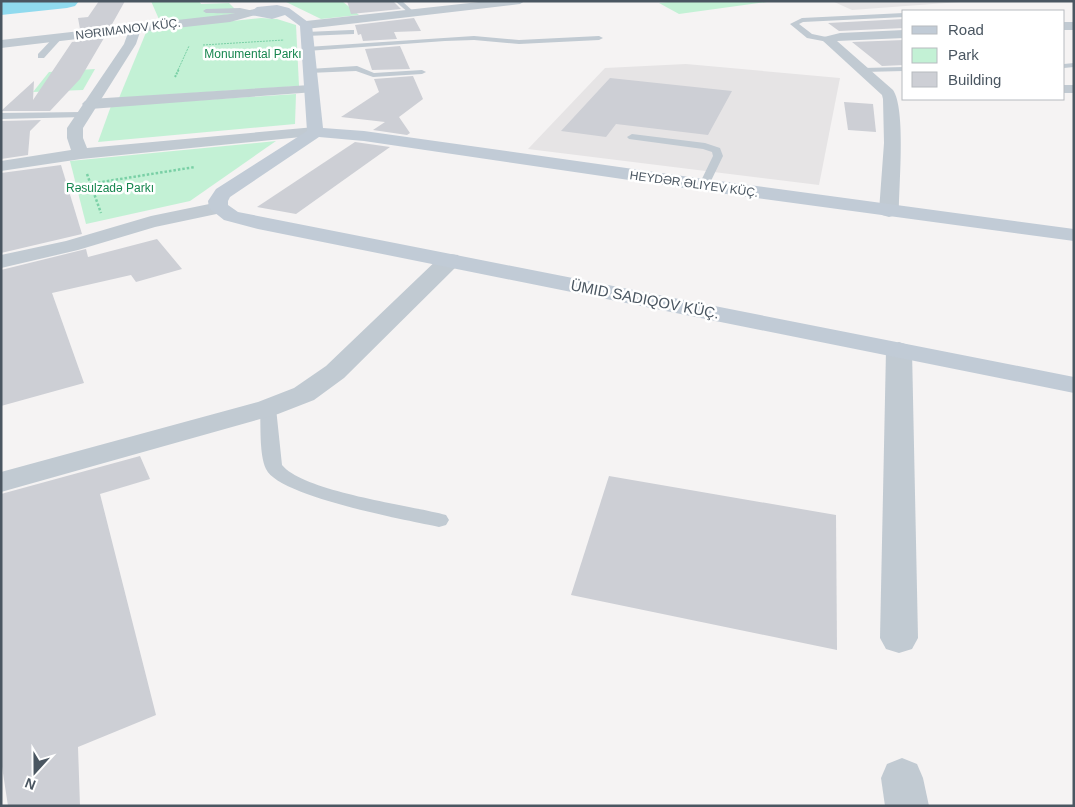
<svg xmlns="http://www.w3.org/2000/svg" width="1075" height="807" font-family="Arial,sans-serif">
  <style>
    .education { fill: #e6e4e5 }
    .green { fill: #c3f1d5 }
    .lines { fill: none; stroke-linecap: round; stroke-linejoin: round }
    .river { fill: #90daee; fill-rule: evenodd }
    .building { fill: #cdcfd5 }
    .path-far2 { stroke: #7ad0a6; stroke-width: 1; stroke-dasharray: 2 1; stroke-linecap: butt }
    .path-far1 { stroke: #7ad0a6; stroke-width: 2; stroke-dasharray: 2 1; stroke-linecap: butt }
    .path { stroke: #7ad0a6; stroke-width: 2.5; stroke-dasharray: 2.5 2; stroke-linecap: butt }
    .service { fill: #c1cad2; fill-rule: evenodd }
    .minor { fill: #c1cad2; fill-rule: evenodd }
    .tertiary { fill: #c1cad2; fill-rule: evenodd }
    .secondary { fill: #c1cbd6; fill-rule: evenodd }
    .labels { text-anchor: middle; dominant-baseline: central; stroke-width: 5; stroke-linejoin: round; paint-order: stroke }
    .far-street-label { font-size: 12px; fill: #4a5661; stroke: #fff }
    .far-park-label { font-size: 12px; fill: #17864f; stroke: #fff }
    .street-label { font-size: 15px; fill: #4a5661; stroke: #fff }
  </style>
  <rect width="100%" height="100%" fill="#f5f3f3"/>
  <!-- education -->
  <g class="education">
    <path d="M832 1H973L852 10Z"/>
    <path d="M686 64 840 78 819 185 528 149 605 68Z"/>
  </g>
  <!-- green -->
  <g class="green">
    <path d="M151 1H199L201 4 229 3 239 13 161 24Z"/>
    <path d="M284 1H342L359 15 321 19Z"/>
    <path d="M677 1H774L679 14 659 3Z"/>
    <path d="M261 18 277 19 296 25 299 86 119 98 147 30Z"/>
    <path d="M95 69 83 90 33 92 49 72Z"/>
    <path d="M296 94 295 124 98 142 111 106Z"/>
    <path d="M276 141 190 201 86 224 70 161Z"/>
  </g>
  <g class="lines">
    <!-- river -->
    <path class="river" d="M1 1H79L75 6 67 8 1 15Z"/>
  </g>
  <!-- building -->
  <g class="building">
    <path d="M99 1H125L111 26 80 29 78 18 88 17Z"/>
    <path d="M347 1H393L401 9 351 14Z"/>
    <path d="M414 18 421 31 394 32 397 39 363 41 361 34 358 35 355 25Z"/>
    <path d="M904 19V28L839 31 828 23Z"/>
    <path d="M104 38 80 79 50 111H1L34 81 33 100 72 42Z"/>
    <path d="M904 40V65L882 66 852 42Z"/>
    <path d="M400 46 410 69 372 70 365 49Z"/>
    <path d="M413 76 423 99 399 117 410 133 407 135 373 130 385 122 341 117 379 92 374 79Z"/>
    <path d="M610 78 732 91 708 135 616 124 606 137 561 131Z"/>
    <path d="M844 102 873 104 876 132 848 130Z"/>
    <path d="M41 120 30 131 28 155 1 159V121Z"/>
    <path d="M355 142 390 147 296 214 257 207Z"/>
    <path d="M61 165 82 234 1 253V173Z"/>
    <path d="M157 239 182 269 136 282 131 275 52 293 84 383 1 406V270L86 249 88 257Z"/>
    <path d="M140 456 150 479 100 494 156 715 78 747 80 806H8L1 760V494Z"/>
    <path d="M609 476 836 515 837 650 571 595Z"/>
  </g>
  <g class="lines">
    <!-- path-far2 -->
    <g class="path-far2">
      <path d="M203 45 284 40"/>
      <path d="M178 70 189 46"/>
    </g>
    <!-- path-far1 -->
    <path class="path-far1" d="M175 77 179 69"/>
    <!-- path -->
    <g class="path">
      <path d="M87 174 101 213"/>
      <path d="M89 184 195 167"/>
    </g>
    <!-- service -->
    <g class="service">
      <path d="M395 1H402L415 13 410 14Z"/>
      <path d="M240 8 258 12C255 14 215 13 206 13L203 11 206 9Z"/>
      <path d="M904 13V17L803 22 799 24 812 34 831 38 832 40 828 42 807 38 790 24 802 18Z"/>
      <path d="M351 30H354V34L306 36 302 34 306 32Z"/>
      <path d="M56 35 63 37 44 58H38V54Z"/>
      <path d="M474 36 519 40 599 36 603 38 599 40 519 44 474 40 445 41 307 51 303 49 307 47Z"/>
      <path d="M1074 63V67L1064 68V64Z"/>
      <path d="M357 66 374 73 422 70 426 72 422 74 373 77 356 71 309 73 305 71 309 69Z"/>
      <path d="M904 67V71L863 72 859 70 863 68Z"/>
      <path d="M82 112 85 113V117L1 119V113Z"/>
      <path d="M632 134 705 143 720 148 723 156 709 185 704 188 699 185 713 156 712 152 703 149 629 139 627 137Z"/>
      <path d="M268 403 274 404 276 408 282 465C304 492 409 505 446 515L449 520 446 525 439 527C407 520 279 497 266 469 259 454 261 425 260 408L262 404Z"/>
    </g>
    <!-- minor -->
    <g class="minor">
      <path d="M488 1H525L520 4 306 29 300 25 306 21Z"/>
      <rect x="1064" y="22" width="10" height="8"/>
      <path d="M904 30V38L837 41 893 90C906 109 899 185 899 211L896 215 889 217 882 215 879 211 884 143 883 99 882 95 822 40 824 37 840 33Z"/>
      <path d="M310 85 315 86 317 89 315 92 90 109 85 107 82 104 85 101 90 99Z"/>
      <rect x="1064" y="85" width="10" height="8"/>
      <path d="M219 202 226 204 229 208 226 212 155 227 78 250 1 268V255L66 241 151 216Z"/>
      <path d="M450 254 458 255 461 260 458 265 344 378 314 400 278 414 1 492V472L258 402 294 388 326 366 442 255Z"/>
      <path d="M899 342 908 345 912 350 918 638 912 649 899 653 886 649 880 638 886 350 890 345Z"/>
      <path d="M902 758 917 764 923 778 929 806H885L881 778 887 764Z"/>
    </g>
    <!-- tertiary -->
    <path class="tertiary" d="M255 9 261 12 259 14 230 22 140 32 136 44 83 128V138L87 148 315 127 321 129 323 132 321 135 81 159 1 171V161L71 150 67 138V128L124 44 128 33 1 48V40L230 14Z"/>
    <!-- secondary -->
    <path class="secondary" d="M277 5 289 8 312 25 323 128 364 131 704 179 1074 229V241L704 191 364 141 319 137 230 197 228 201V205L238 212 1074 377V393L258 229 224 220 209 208 208 201 216 189 307 131 300 26 285 15 272 19 251 15 249 13 257 7Z"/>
  </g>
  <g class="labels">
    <!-- far-street labels -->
    <g class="far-street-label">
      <text transform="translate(128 29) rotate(-7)">NƏRIMANOV KÜÇ.</text>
      <text transform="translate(694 184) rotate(8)">HEYDƏR ƏLIYEV KÜÇ.</text>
    </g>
    <!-- far-park labels -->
    <g class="far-park-label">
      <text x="253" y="54">Monumental Parkı</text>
      <text x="110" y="188">Rəsulzadə Parkı</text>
    </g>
    <!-- street labels -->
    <g class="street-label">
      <text transform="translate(645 299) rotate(11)">ÜMID SADIQOV KÜÇ.</text>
    </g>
  </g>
  <!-- border -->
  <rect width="1075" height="807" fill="none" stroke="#4a5661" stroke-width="5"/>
  <!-- legend -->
  <rect x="902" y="10" width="162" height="90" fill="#ffffff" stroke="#b7bbc0"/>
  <rect x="912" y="26" width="25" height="8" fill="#c1cbd6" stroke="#b7bbc0"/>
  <text x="948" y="35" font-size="15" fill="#4a5661">Road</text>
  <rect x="912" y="48" width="25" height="15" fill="#c3f1d5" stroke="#b7bbc0"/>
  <text x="948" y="60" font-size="15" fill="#4a5661">Park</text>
  <rect x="912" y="72" width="25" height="15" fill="#cdcfd5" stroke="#b7bbc0"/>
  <text x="948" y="85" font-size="15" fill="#4a5661">Building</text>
  <!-- north arrow -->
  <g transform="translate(35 772) rotate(201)" stroke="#ffffff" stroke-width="4" paint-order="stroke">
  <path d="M0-4L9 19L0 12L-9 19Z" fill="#4a5661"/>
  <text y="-8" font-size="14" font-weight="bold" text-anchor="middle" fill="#4a5661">N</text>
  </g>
</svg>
